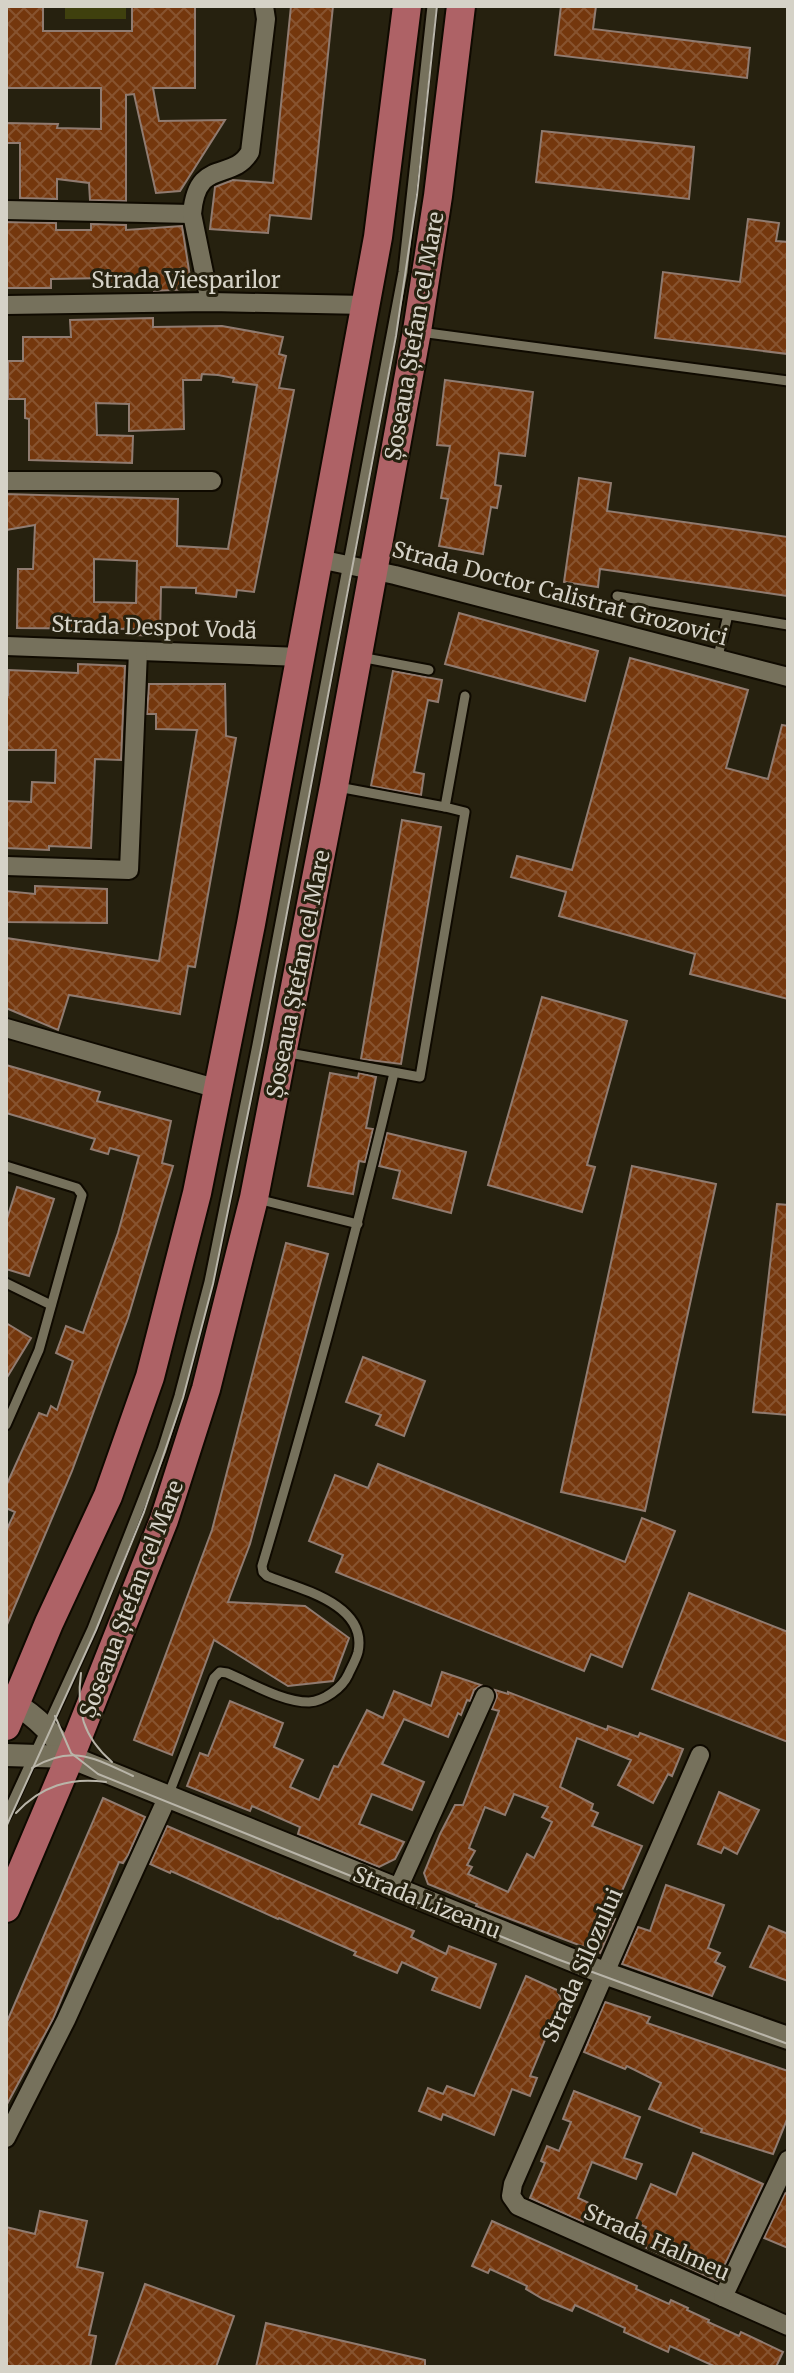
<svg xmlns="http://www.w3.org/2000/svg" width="794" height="2373" font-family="Merriweather,serif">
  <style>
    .grass { fill: #3f400e }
    .building { fill: url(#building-cross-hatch); stroke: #907b70; stroke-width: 2; fill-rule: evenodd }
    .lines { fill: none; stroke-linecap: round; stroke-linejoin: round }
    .service-casing { stroke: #0f0a00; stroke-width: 13 }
    .minor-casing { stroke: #0f0a00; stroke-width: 22 }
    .tertiary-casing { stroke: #0f0a00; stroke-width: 26 }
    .primary-casing { stroke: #0f0a00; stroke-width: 32 }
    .service { stroke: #76715c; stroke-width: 9 }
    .minor { stroke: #76715c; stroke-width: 18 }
    .tertiary { stroke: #76715c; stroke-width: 22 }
    .primary { stroke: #ae6266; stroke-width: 28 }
    .tram { stroke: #b9b5a9; stroke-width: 2 }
    .labels { text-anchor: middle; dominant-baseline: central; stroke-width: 6; stroke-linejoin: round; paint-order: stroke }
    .street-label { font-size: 22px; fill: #d5d2c7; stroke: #26210f }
  </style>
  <defs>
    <pattern id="building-cross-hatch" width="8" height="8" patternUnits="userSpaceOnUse" patternTransform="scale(2)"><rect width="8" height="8" fill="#74370d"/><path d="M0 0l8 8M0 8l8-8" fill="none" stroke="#87532f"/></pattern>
  </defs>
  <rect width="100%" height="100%" fill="#26210f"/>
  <!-- grass -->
  <rect class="grass" x="65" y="6" width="61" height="13"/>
  <!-- building -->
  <g class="building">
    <path d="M6 6H43V31H132V6H195V88H153L159 121 225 120 180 191 156 193 134 94 126 95V201L90 200 89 183 57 179V199L20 198V143H6V123L58 124 57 128 101 129V88H6Z"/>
    <path d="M291 6H333L311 219 270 215 268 233 210 229 215 187 233 180 273 183Z"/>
    <path d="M561 6H596L593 29 750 48 747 78 555 55Z"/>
    <path d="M542 131 694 147 689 199 536 182Z"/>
    <path d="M748 219 779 223 776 241 788 242V354L655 338 663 272 740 282Z"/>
    <path d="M6 222 56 223V230H91V224L126 225V230L182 226 192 289 154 291 153 278 107 284V278L51 279V288H6Z"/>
    <path d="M153 318V327L222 326 283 337 279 354 286 356 279 388 294 390 254 592 237 590 236 597 196 593V588L161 587 160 636 135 635V629L17 628 18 569H33L35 525 6 530V494L178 499 177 546 228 549 257 385 233 382 234 378 218 375 202 374 201 380H183L184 429 129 431V404L96 403 97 435 133 436 132 463 29 460V419L25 418V399H8V361H23V337H71L70 320ZM94 559 137 561 136 603 94 602Z"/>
    <path d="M445 380 533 392 525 456 499 453 495 485 501 486 497 508 491 507 483 554 439 546 448 499 441 498 450 446 437 445Z"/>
    <path d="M579 478 611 483 607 511 788 537V596L600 569 598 587 564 582Z"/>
    <path d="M459 613 598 651 585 701 445 664Z"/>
    <path d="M630 658 748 690 726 768 768 779 782 725 788 726V999L690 974 695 954 559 916 566 892 511 877 517 856 572 870Z"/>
    <path d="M78 664 125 666 121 760 95 759 91 848 49 846V850L6 848V801L31 802 32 782 55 783 56 750H6V695H8L9 670 78 673Z"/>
    <path d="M393 671 442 680 438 702 428 700 414 772 424 774 421 795 371 786Z"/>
    <path d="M149 684H225L226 736 236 738 195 967 188 966 180 1014 69 995 58 1030 6 1008V938L159 961 197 730 156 729V714H147Z"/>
    <path d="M402 820 441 827 401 1064 361 1059Z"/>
    <path d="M35 886 107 889V923L6 922V891L35 894Z"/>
    <path d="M542 997 627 1021 587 1165 595 1167 582 1212 488 1185Z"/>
    <path d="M6 1065 100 1092 97 1101 171 1121 162 1163 173 1166 128 1318 72 1471 6 1627V1531L15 1512 6 1508V1486L39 1413 47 1416 51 1406 57 1410 73 1361 56 1353 66 1326 83 1333 118 1233 139 1156 110 1148 108 1154 91 1149 95 1139 6 1113Z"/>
    <path d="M330 1073 358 1078 359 1073 376 1077 366 1128 373 1129 365 1162 359 1161 353 1194 308 1186Z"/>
    <path d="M387 1133 466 1152 451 1213 393 1198 400 1171 379 1166Z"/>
    <path d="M632 1166 716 1184 645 1511 561 1492Z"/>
    <path d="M17 1187 54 1199 29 1276 6 1269V1222Z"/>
    <path d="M777 1204 788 1205V1415L753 1412Z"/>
    <path d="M286 1243 328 1254 250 1544 228 1602 305 1606 349 1638 333 1681 288 1686 214 1640 172 1755 134 1740 212 1530Z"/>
    <path d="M6 1323 31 1338 6 1379Z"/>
    <path d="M363 1357 425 1381 404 1436 376 1425 381 1415 346 1402Z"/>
    <path d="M378 1464 625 1562 642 1518 675 1531 622 1667 591 1654 584 1671 336 1572 343 1555 309 1541 335 1475 368 1488Z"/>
    <path d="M689 1593 788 1632V1742L652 1689Z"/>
    <path d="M442 1672 481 1685 474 1690 470 1701 467 1700 461 1715 458 1713 448 1737 404 1719 382 1764 424 1782 412 1810 372 1794 359 1824 404 1842 395 1859 379 1867 298 1834 300 1827 252 1806 250 1811 187 1786 200 1753 208 1756 230 1701 283 1723 274 1747 303 1760 290 1787 319 1800 334 1766 338 1767 367 1710 383 1718 394 1691 431 1706Z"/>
    <path d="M495 1690 508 1694V1692L607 1730 608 1726 638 1737 640 1733 683 1749 672 1776 668 1774 653 1803 618 1785 631 1760 577 1738 560 1787 593 1804 591 1810 598 1813 592 1826 642 1846 610 1918 615 1919 600 1953 476 1906 477 1904 428 1884 424 1873 440 1834 455 1805H463L499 1711 492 1709 497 1696ZM514 1794 548 1807 542 1817 552 1822 534 1858 527 1854 508 1892 468 1874 472 1867 467 1865 475 1851 469 1848 485 1807 505 1815Z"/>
    <path d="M719 1792 759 1810 737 1854 724 1847 721 1853 698 1844Z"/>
    <path d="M103 1798 145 1817 128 1855 123 1863 119 1862 53 2019 6 2106V2024Z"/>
    <path d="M167 1826 414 1931 411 1937 446 1954 449 1946 496 1964 480 2008 432 1990 437 1978 402 1962 397 1973 354 1955 356 1952 279 1918 278 1919 171 1871 170 1873 150 1864Z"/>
    <path d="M666 1885 724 1905 708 1948 720 1953 715 1962 725 1967 712 1996 622 1964 638 1927 650 1931Z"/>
    <path d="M769 1926 788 1934V1981L750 1967Z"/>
    <path d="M526 1976 557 1990 569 2016 557 2011 530 2076 537 2078 530 2096 512 2089 494 2135 443 2114 441 2120 419 2111 428 2088 443 2094 447 2086 474 2096Z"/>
    <path d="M605 2002 650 2017 647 2023 788 2071V2117L773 2154 701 2132 702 2129 649 2109 661 2083 627 2066 625 2069 584 2052Z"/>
    <path d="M574 2091 640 2117 624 2158 642 2164 636 2179 592 2162 578 2198 591 2204 583 2222 530 2198 545 2163 541 2161 547 2146 559 2151 571 2122 563 2119Z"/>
    <path d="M693 2153 763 2184 717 2281 638 2244 646 2227 635 2222 651 2184 676 2195Z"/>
    <path d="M785 2193 788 2195V2248L764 2238Z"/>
    <path d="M40 2211 87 2221 77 2267 103 2273 89 2335 96 2336 90 2367H6V2227L35 2234Z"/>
    <path d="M492 2221 637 2286 636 2289 669 2304 671 2300 688 2308 687 2310 709 2320 708 2322 739 2336 741 2332 783 2352 776 2367H716L670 2346 668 2352 624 2332 625 2328 575 2305 572 2311 543 2299 526 2289 527 2286 490 2269 488 2273 472 2266Z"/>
    <path d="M145 2284 234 2316 216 2367H115Z"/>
    <path d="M266 2323 425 2360V2367H256Z"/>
  </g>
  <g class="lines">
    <!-- service casing -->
    <g class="service-casing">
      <g id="service">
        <path d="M420 332 788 381"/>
        <path d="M617 596 788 625"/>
        <path d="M360 657 429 670"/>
        <path d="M717 660 728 615"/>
        <path d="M338 787 445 807"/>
        <path d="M284 1052 420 1077 465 812 445 807 465 696"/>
        <path d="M6 1166 77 1188 82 1195 39 1350 6 1425"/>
        <path d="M257 1199 358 1224"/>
        <path d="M6 1283 51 1305"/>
        <path d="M168 1796 214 1678 220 1672 227 1673C251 1683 282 1702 309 1702 324 1701 342 1688 348 1675 351 1668 356 1660 358 1652 368 1604 300 1589 267 1576L263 1572 262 1566C311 1402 355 1239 394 1073"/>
        <path d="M6 1816 92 1629 162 1450 179 1396 209 1282 257 1045 403 272 432 6"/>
      </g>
    </g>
    <!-- minor casing -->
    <g class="minor-casing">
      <g id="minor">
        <path d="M6 210 192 214"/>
        <path d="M210 302 192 214C197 156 232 183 250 152L266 19 264 6"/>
        <path d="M6 305 210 302 366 305"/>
        <path d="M6 481H212"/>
        <path d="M319 559 395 575 788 677"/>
        <path d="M6 646 301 657"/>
        <path d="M6 866 129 870 138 651"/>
        <path d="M6 1028 218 1089"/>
        <path d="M700 1755 513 2184 511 2196 518 2206 788 2326"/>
        <path d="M397 1891 485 1696"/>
        <path d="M6 2138 66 2020 168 1796"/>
        <path d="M723 2297 788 2160"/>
      </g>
    </g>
    <!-- tertiary casing -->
    <g class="tertiary-casing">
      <g id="tertiary">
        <path d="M6 1700C31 1710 54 1735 70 1757"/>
        <path d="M6 1755 70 1757 604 1973 788 2038"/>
      </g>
    </g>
    <!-- primary casing -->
    <g class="primary-casing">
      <g id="primary">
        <path d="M6 1726 49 1623 108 1496 150 1377 197 1193 251 924 378 237 407 6"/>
        <path d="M6 1908 70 1757 164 1520 206 1389 254 1198 334 786 417 331 438 196 461 6"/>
      </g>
    </g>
    <!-- service -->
    <use href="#service" class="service"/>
    <!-- minor -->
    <use href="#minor" class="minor"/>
    <!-- tertiary -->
    <use href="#tertiary" class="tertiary"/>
    <!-- primary -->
    <use href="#primary" class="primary"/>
    <!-- tram -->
    <g class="tram">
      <path d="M81 1673C76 1710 83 1737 112 1762"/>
      <path d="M55 1716 71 1753 98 1774 557 1959 788 2044"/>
      <path d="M32 1768C73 1744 94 1758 133 1776"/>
      <path d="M16 1813C41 1786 70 1777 106 1782"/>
      <path d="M6 1827 96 1630 144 1512 183 1398 213 1284 262 1045 396 336 417 195 437 6"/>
    </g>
  </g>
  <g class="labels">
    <!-- street labels -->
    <g class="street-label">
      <text x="186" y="280">Strada Viesparilor</text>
      <text transform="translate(414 336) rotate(-80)">Șoseaua Ștefan cel Mare</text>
      <text transform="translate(560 593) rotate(15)">Strada Doctor Calistrat Grozovici</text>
      <text transform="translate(154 627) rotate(2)">Strada Despot Vodă</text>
      <text transform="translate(298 974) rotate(-79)">Șoseaua Ștefan cel Mare</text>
      <text transform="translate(131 1599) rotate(-69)">Șoseaua Ștefan cel Mare</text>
      <text transform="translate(427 1902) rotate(22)">Strada Lizeanu</text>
      <text transform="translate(582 1965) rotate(-66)">Strada Silozului</text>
      <text transform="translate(657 2242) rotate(24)">Strada Halmeu</text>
    </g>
  </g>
  <!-- border -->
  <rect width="794" height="2373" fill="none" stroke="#d5d2c7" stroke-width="16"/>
</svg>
